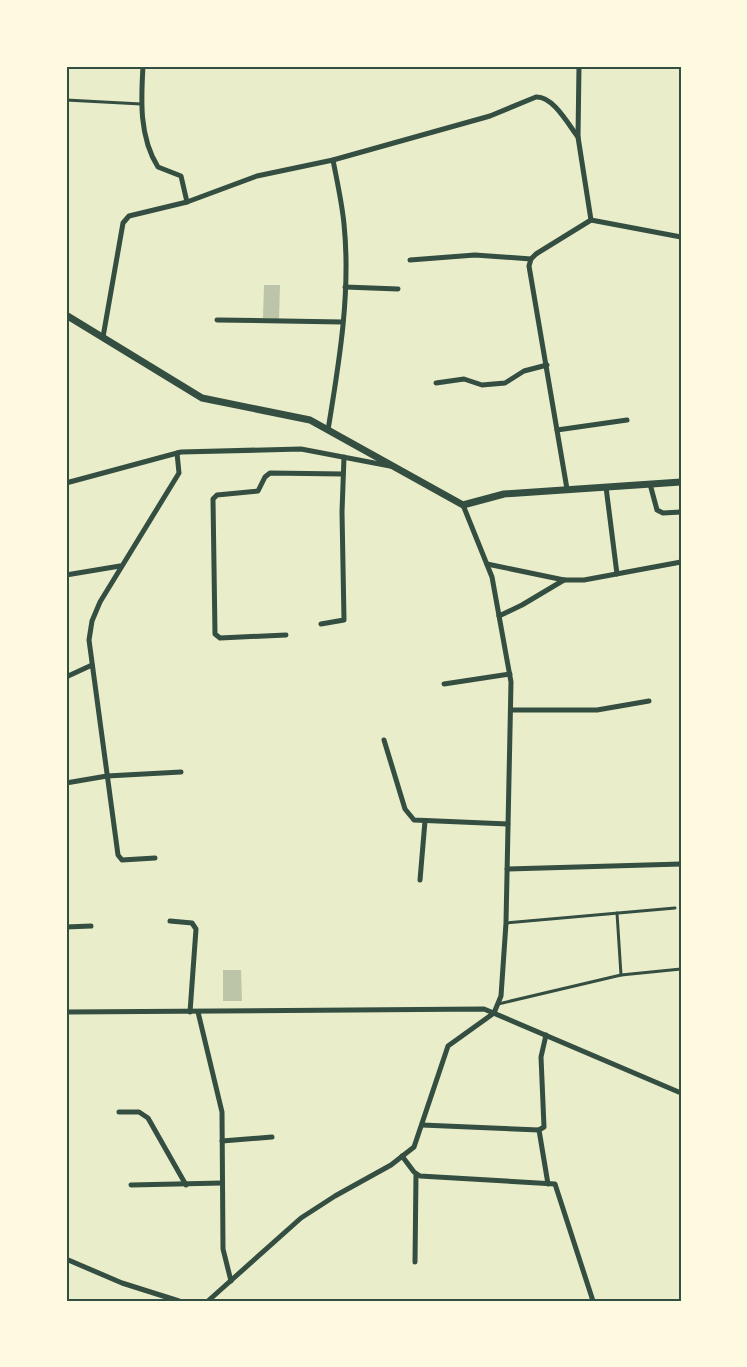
<svg xmlns="http://www.w3.org/2000/svg" width="747" height="1367" font-family="'Fira Sans Condensed',sans-serif">
  <style>
    .building { fill: #bcc5a7 }
    .lines { fill: none; stroke-linecap: round; stroke-linejoin: round }
    .service { stroke: #344e41; stroke-width: 3 }
    .minor { stroke: #344e41; stroke-width: 5 }
    .tertiary { stroke: #344e41; stroke-width: 7 }
    .neatline { fill: none; stroke: #344e41; stroke-width: 2 }
  </style>
  <rect width="100%" height="100%" fill="#e9edc9"/>
  <!-- building -->
  <g class="building">
    <path d="M264 285H280L279 319 263 318Z"/>
    <path d="M223 970H241L242 1001H223Z"/>
  </g>
  <g class="lines">
    <!-- service -->
    <g class="service">
      <path d="M66 100 141 104"/>
      <path d="M617 913 621 975"/>
      <path d="M506 923 675 908"/>
      <path d="M498 1004 621 975 681 969"/>
    </g>
    <!-- minor -->
    <g class="minor">
      <path d="M143 66C141 100 139 137 158 167L181 176 187 202"/>
      <path d="M579 66 578 137 591 220 681 237"/>
      <path d="M410 260 475 255 531 259"/>
      <path d="M345 287 398 289"/>
      <path d="M217 320 342 322"/>
      <path d="M103 337 123 223 129 216 187 202 257 176 333 160 490 116 536 97C553 96 568 124 578 137"/>
      <path d="M436 383 464 379 482 385 505 383 524 371 547 365"/>
      <path d="M328 430C339 363 351 293 344 224 342 203 337 181 333 160"/>
      <path d="M557 430 627 420"/>
      <path d="M66 483 181 452 301 449 390 466"/>
      <path d="M650 484 657 510 663 513 681 512"/>
      <path d="M606 487 617 574"/>
      <path d="M567 489 529 266 531 259 536 254 591 220"/>
      <path d="M487 564 564 580H584L681 562"/>
      <path d="M66 575 120 566"/>
      <path d="M499 616 522 605 564 580"/>
      <path d="M321 624 344 620 342 512 344 457"/>
      <path d="M286 635 220 638 215 634 213 499 217 495 258 491 265 477 270 473 343 474"/>
      <path d="M66 677 92 665"/>
      <path d="M444 684 510 674"/>
      <path d="M511 710H597L649 701"/>
      <path d="M384 740 405 809 414 820 508 824"/>
      <path d="M66 783 107 776 181 772"/>
      <path d="M155 858 122 860 118 855 89 640 92 621 100 602 179 473 177 453"/>
      <path d="M507 869 681 864"/>
      <path d="M420 880 425 821"/>
      <path d="M170 921 192 923 196 929 190 1012"/>
      <path d="M66 927 91 926"/>
      <path d="M66 1012 484 1009 681 1093"/>
      <path d="M198 1012 222 1112 223 1249 231 1281"/>
      <path d="M119 1112H139L148 1118 186 1185"/>
      <path d="M422 1125 539 1130 544 1127 541 1057 546 1035"/>
      <path d="M539 1130 548 1184"/>
      <path d="M222 1141 272 1137"/>
      <path d="M402 1156 414 1172 420 1176 555 1184 593 1301"/>
      <path d="M131 1185 222 1183"/>
      <path d="M66 1259 122 1283 179 1301"/>
      <path d="M415 1262 416 1175"/>
      <path d="M208 1301 301 1218 335 1196 391 1165 414 1147 448 1046 494 1013 501 996 506 923 511 682 492 577 463 505"/>
    </g>
    <!-- tertiary -->
    <path class="tertiary" d="M66 315 202 398 310 420 463 505 504 494 681 482"/>
  </g>
  <!-- border -->
  <rect width="747" height="1367" fill="none" stroke="#fefae0" stroke-width="135"/>
  <rect x="68" y="68" width="612" height="1232" class="neatline"/>
</svg>
